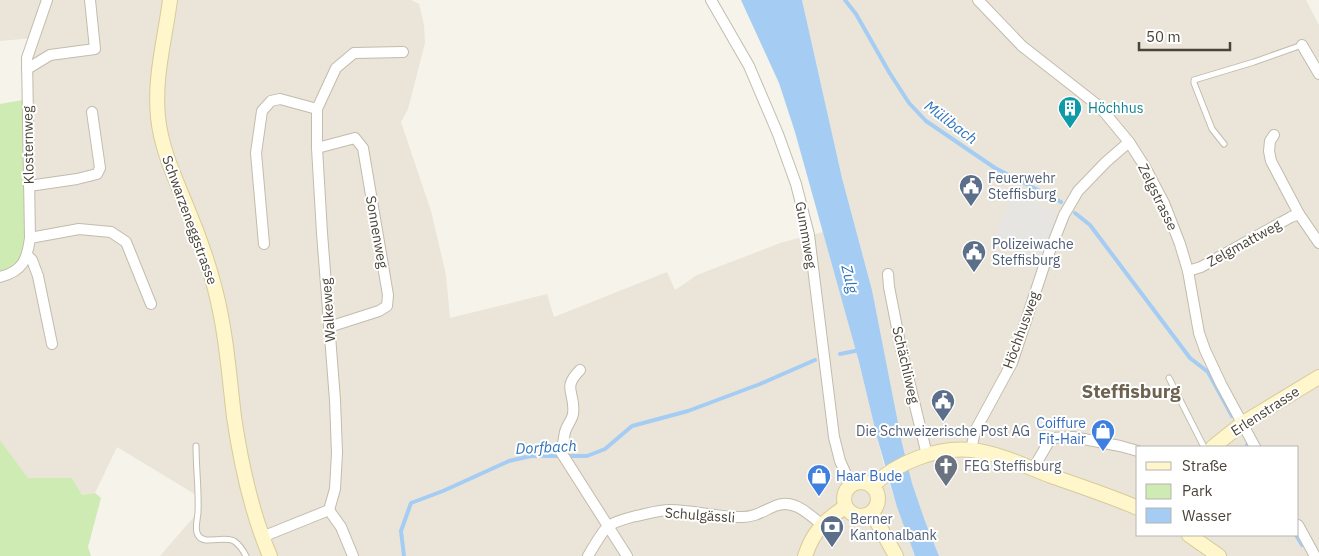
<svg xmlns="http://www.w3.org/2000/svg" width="1319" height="556" font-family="'IBM Plex Sans',sans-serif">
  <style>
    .residential { fill: #eae5d8; fill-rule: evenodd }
    .green { fill: #cdebb2 }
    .parking { fill: #e7e5e2 }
    .water { fill: #a5cdf3 }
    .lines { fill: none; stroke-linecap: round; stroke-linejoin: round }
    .stream { stroke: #a5cdf3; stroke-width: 4 }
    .lane-casing { stroke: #c2bcac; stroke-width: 7 }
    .street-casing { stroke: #c2bcac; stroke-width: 12 }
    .secondary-casing { stroke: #d7cb99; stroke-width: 16 }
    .lane { stroke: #fff; stroke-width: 5 }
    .street { stroke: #fff; stroke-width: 10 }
    .secondary { stroke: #fff6cb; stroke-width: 14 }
    .labels { text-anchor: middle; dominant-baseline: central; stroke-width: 4; stroke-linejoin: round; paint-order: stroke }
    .culture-label { font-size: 14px; fill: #0d838f; stroke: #fff; text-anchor: start }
    .street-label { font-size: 14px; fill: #4a4438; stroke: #fff }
    .service-label { font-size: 14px; fill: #4e5e75; stroke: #fff; text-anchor: start }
    .shop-label { font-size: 14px; fill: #366cbe; stroke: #fff; text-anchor: end }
    .worship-label { font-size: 14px; fill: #5b616d; stroke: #fff; text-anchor: start }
    .water-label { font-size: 15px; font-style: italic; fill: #2c74bb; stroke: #fff }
    .district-label { font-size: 19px; font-weight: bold; fill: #6d634e; stroke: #fff }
  </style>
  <rect width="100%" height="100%" fill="#f5f3ea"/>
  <!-- residential -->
  <g class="residential">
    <path d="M0 0H411L419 4 424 25 425 43 408 109 401 122 431 211 446 275 450 318 547 294 554 317 667 272 675 290 697 275 783 242 823 232 859 362 886 474 915 556H160L198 512V496L117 447 95 493 82 495 72 478H28L0 440V277L7 275 27 58 34 38 0 41Z"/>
    <path d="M802 0H1306L1319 25V556H939L925 521 912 483 902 443 872 290 842 178ZM1138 447H1298V535H1138Z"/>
  </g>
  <!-- green -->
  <g class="green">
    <path d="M28 99V256L0 277V104Z"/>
    <path d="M0 440 28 478H72L82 495 95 493 101 498 88 547 91 556H0Z"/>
  </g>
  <!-- parking -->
  <path class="parking" d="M1013 192 1064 215 1044 266 993 242Z"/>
  <!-- water -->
  <path class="water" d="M741 0H802L842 178 872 290 902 443 912 483 925 521 939 556H915L897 507 877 437 859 362 795 132 779 83Z"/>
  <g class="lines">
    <!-- stream -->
    <g class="stream">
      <path d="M845 0 856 14 889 72 909 103 926 121 995 168 1061 202"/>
      <path d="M1075 213 1090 225 1190 358 1208 372 1232 416"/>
      <path d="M840 354 860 350"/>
      <path d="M1247 445 1248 447"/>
      <path d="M1296 535 1302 545"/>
      <path d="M404 556 401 531 411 503 443 491 509 461 531 456H587L605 449 632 426 688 411 760 384 815 360"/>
    </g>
    <!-- lane casing -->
    <g class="lane-casing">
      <g id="lane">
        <path d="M1224 144 1212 129 1194 83V80L1254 62 1302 45"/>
        <path d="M1169 378 1204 447"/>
        <path d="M196 446C196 468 199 490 198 512 198 518 194 529 198 535 204 546 223 535 234 541 240 545 243 550 246 556"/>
      </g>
    </g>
    <!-- street casing -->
    <g class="street-casing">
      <g id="street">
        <path d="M711 0 749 66 778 134 796 184 809 235 834 437 840 461 851 485"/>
        <path d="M978 0 1022 46 1100 107 1129 142 1145 167 1164 203 1180 244 1188 271 1199 333 1205 350 1221 384 1255 447"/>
        <path d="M1302 45 1319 74"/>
        <path d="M27 69 50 55 95 49 90 0"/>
        <path d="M1274 135 1270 141 1269 151 1271 161 1299 214"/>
        <path d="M317 148 355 138 363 148 388 295 387 306 379 311 329 327"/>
        <path d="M29 186 77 179 97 174 100 168 92 112"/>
        <path d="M30 238 79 229 111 232 126 242 151 304"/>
        <path d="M264 244 256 153 262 111 271 101 280 99 317 109"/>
        <path d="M28 256 32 260 38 276 52 344"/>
        <path d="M1188 271 1201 267 1291 217 1299 214 1319 243"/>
        <path d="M888 274 889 287 901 348 927 455"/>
        <path d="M0 277C23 271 27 260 30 238L27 58 47 0"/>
        <path d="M580 370C561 389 576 392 573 414 572 420 567 425 565 432 563 441 565 442 559 449L627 556"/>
        <path d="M971 450 975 431 1012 363 1044 266 1064 215 1078 191 1106 162 1129 142"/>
        <path d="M1034 469 1037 462 1051 438 1073 437 1120 446 1138 451"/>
        <path d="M329 510 335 489 337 453 335 400 322 233 317 148V109L336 68 354 53 403 52"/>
        <path d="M329 510 341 527 353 556"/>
        <path d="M1298 525 1315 556"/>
        <path d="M262 537 329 510"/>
        <path d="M588 556C592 549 602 533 607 527 613 522 628 518 636 516 646 514 659 510 670 510 694 510 718 518 742 517 755 517 763 511 775 506 793 498 809 514 822 525"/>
      </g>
    </g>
    <!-- secondary casing -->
    <g class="secondary-casing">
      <g id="secondary">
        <path d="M170 0C165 39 154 77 158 117 161 149 176 180 188 210 199 236 208 262 215 289 226 331 229 374 234 417 241 464 251 512 270 556"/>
        <path d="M1213 447 1243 423 1319 377"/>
        <circle cx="861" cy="499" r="17"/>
        <path d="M872 486C898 462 936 447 971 450 999 453 1025 466 1051 476 1080 486 1110 496 1138 508"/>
        <path d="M872 513 896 556"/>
        <path d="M1189 535 1219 556"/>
        <path d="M805 556C813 532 824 521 845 507"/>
      </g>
    </g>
    <!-- lane -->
    <use href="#lane" class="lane"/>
    <!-- street -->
    <use href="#street" class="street"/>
    <!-- secondary -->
    <use href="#secondary" class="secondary"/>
  </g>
  <!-- icons -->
  <defs>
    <g id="building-pin" transform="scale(1.25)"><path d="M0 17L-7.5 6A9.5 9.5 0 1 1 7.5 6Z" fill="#0f9aa8" stroke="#fff"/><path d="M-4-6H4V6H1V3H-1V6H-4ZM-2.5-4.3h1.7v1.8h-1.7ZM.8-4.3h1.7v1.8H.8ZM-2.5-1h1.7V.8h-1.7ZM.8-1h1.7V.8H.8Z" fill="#fff"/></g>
    <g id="civic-pin" transform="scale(1.25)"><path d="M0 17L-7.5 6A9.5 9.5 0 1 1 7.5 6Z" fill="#5c6f8a" stroke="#fff"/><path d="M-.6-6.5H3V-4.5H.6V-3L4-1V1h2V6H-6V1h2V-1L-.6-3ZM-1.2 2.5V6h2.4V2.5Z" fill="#fff"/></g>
    <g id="shop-pin" transform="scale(1.25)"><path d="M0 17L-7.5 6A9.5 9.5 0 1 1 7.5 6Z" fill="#3f7fe0" stroke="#fff"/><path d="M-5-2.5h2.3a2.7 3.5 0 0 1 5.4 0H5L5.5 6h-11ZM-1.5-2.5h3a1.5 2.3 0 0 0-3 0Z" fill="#fff"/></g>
    <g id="church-pin" transform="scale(1.25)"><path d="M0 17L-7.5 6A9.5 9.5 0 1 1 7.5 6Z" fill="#6b7280" stroke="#fff"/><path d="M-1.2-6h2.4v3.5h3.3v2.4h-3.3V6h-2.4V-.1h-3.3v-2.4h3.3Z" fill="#fff"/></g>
    <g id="bank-pin" transform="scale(1.25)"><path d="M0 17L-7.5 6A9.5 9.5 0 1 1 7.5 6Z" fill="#5c6f8a" stroke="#fff"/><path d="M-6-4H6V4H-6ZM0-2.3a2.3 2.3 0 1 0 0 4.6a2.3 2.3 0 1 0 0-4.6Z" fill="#fff"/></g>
  </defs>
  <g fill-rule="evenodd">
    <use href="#building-pin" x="1070" y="108"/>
    <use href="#civic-pin" x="971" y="186"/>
    <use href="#civic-pin" x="974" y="252"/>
    <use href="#civic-pin" x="943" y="401"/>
    <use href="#shop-pin" x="1103" y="431"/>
    <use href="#church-pin" x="946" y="466"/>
    <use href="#shop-pin" x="819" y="476"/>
    <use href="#bank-pin" x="832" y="527"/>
  </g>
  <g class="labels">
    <!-- culture labels -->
    <g class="culture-label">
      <text x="1088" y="108">Höchhus</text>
    </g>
    <!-- street labels -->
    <g class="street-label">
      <text transform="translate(28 145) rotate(-91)">Klosternweg</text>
      <text transform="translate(1158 197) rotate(64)">Zelgstrasse</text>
      <text transform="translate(190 220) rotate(70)">Schwarzeneggstrasse</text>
      <text transform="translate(377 232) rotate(80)">Sonnenweg</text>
      <text transform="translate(806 235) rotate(80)">Gummweg</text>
      <text transform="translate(1244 243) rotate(-29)">Zelgmattweg</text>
      <text transform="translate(328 310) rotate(-94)">Walkeweg</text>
      <text transform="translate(1021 330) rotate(-70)">Höchhusweg</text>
      <text transform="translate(906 365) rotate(77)">Schächliweg</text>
      <text transform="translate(1265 411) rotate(-33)">Erlenstrasse</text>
      <text transform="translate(700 515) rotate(4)">Schulgässli</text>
    </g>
    <!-- service labels -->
    <g class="service-label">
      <text x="988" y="178">Feuerwehr<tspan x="988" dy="16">Steffisburg</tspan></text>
      <text x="992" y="244">Polizeiwache<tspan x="992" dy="16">Steffisburg</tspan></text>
      <text x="943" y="431" text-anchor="middle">Die Schweizerische Post AG</text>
      <text x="850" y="519">Berner<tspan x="850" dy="16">Kantonalbank</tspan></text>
    </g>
    <!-- shop labels -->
    <g class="shop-label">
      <text x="1086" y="423">Coiffure<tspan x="1086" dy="16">Fit-Hair</tspan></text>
      <text x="836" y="476" text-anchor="start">Haar Bude</text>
    </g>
    <!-- worship labels -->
    <g class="worship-label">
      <text x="964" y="466">FEG Steffisburg</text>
    </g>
    <!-- water labels -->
    <g class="water-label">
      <text transform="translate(951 122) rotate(37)">Mülibach</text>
      <text transform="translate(850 279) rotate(76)">Zulg</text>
      <text transform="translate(546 447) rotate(-3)">Dorfbach</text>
    </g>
    <!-- district labels -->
    <g class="district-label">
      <text x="1131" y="391">Steffisburg</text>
    </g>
  </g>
  <!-- legend -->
  <rect x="1136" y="446" width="162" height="90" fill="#ffffff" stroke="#b7b4af"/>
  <rect x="1146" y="462" width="25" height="8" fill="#fff6cb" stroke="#b7b4af"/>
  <text x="1182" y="471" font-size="15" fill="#4a4438">Straße</text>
  <rect x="1146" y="484" width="25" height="15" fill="#cdebb2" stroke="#b7b4af"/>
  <text x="1182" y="496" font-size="15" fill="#4a4438">Park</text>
  <rect x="1146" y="508" width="25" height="15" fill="#a5cdf3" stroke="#b7b4af"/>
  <text x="1182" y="521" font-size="15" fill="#4a4438">Wasser</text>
  <!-- scale -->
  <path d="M1139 42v8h91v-8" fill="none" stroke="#4a4438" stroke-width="2.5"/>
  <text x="1146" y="42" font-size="15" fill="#4a4438" stroke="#ffffff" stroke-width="4" paint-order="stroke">50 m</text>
</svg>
